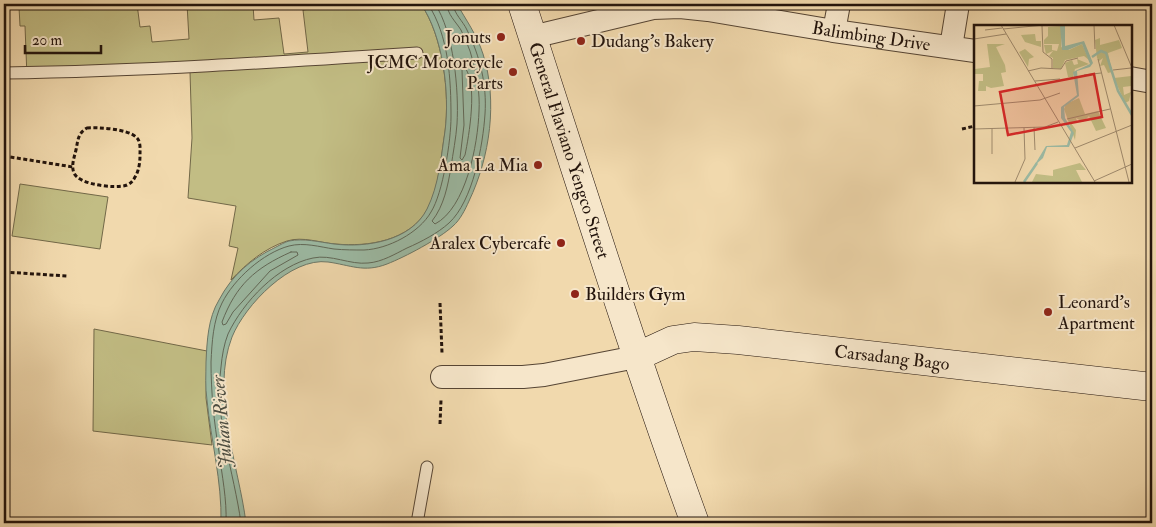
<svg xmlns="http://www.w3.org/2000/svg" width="1156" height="527" font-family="'IM FELL Double Pica',serif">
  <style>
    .green { fill: #c2bd84; stroke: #726848 }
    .water { fill: #9cbba5; stroke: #6c7868 }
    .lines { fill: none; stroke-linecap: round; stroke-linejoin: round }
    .shore { stroke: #606858; stroke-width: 1 }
    .lane-casing { stroke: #564534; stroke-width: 13 }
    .street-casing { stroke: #564534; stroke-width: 24 }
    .secondary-casing { stroke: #23140c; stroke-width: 29 }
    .path { stroke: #23140c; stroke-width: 3; stroke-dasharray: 4 2.5; stroke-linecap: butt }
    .lane { stroke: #f6e6ca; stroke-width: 11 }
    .street { stroke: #f6e6ca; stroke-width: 22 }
    .secondary { stroke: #f6e6ca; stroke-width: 28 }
    .poi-dot { fill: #8f2418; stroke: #f6e6ca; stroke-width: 2 }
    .labels { text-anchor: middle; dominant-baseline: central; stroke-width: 4; stroke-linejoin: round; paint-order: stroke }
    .street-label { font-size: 18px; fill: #23140c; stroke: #f6e6ca }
    .poi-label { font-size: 18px; fill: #23140c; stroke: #f6e6ca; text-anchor: end }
    .water-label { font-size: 19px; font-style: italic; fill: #4d4e42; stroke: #f6e6ca }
    .inset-river { fill: none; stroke: #9cbba5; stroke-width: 2.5 }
    .inset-road { fill: none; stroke: #9f8a6d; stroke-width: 1 }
    .view { fill: #d62828; fill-opacity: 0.15; stroke: #d62828; stroke-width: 2.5 }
    .inset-edge { fill: none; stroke: #23140c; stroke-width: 2.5 }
  </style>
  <rect width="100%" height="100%" fill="#f1d9ad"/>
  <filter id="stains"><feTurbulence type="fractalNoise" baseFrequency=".004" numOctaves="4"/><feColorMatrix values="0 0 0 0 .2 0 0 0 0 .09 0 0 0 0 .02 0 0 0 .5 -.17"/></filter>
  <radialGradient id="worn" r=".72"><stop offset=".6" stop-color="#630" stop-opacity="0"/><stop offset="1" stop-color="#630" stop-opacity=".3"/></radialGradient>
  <!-- green -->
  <g class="green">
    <path d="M9 4H137L140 27 150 26 152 42 189 39 187 4H233L234 7 253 5 254 20 279 18 284 54 308 52 303 10 348 4H421C443 36 450 94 445 132 441 156 439 189 427 210 409 241 368 247 336 244 320 243 303 236 287 241 265 248 247 263 231 280L238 248 229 246 236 206 188 198 192 138 190 72 101 76 27 77 25 26H20L19 7H9Z"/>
    <path d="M20 184 108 197 100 249 12 236Z"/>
    <path d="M94 329 207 351 206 398 212 445 93 431Z"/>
  </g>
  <!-- water -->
  <path class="water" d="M421 4H457C466 20 477 35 483 54 498 101 490 157 469 201 465 210 460 220 453 226 439 239 405 257 387 264 364 273 350 265 328 262 291 257 245 305 232 337 210 394 239 466 246 523H221C222 481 211 441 207 400 205 387 206 374 206 362 207 341 208 318 219 300 232 275 251 259 276 247 280 245 285 242 289 241 304 238 319 242 334 244 366 248 411 241 427 209 439 185 441 157 445 131 450 93 443 36 421 4Z"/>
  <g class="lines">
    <!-- shore -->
    <g class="shore">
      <path d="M435 4C454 32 459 91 457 124 456 138 453 153 451 167 448 185 444 206 432 221L435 224C466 208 478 144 479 111 480 94 477 75 472 58 470 49 465 39 461 30 456 22 447 14 447 4"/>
      <path d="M465 68C478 83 469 136 465 155L462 160 460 158 464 125 462 70Z"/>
      <path d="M291 252H297L298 255 270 271 233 312 226 324 223 325 222 322C236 285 255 268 291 252Z"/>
      <path d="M226 523C227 499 222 476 219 452 214 422 211 393 211 362 212 342 213 321 222 303 234 279 263 253 289 246 304 242 320 247 334 249 344 250 355 250 364 250 388 249 419 233 431 212 443 193 451 140 451 117 451 80 449 36 428 4"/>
      <path d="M241 523C234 472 214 419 221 367 222 356 224 344 228 334 243 302 278 265 313 258 331 254 350 265 368 263 382 262 395 254 407 248 421 242 438 233 449 223 473 201 483 145 485 114 487 85 480 56 467 30 463 21 454 14 453 4"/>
    </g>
    <!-- lane casing -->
    <g class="lane-casing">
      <g id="lane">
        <path d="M4 73C142 71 279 62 417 53"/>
        <path d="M417 523 427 467"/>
      </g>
    </g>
    <!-- street casing -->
    <g class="street-casing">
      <g id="street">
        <path d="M834 31 839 4"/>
        <path id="s1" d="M532 37 653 8 680 7 708 10 834 31 975 51"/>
        <path d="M951 47 958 4"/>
        <path d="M1130 78 1152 82"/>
        <path d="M442 377H523L544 375 636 357"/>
      </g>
    </g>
    <!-- secondary casing -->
    <g class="secondary-casing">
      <g id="secondary">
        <path id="s2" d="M522 4C578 177 633 352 695 523"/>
        <path id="s3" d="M636 357 673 340 694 337 738 340 1152 387"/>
      </g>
    </g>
    <!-- path -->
    <g class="path">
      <path d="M87 128C98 127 128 129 136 137 141 141 140 149 140 155 140 162 139 171 135 177 133 181 131 183 127 185 116 189 79 185 74 173 71 166 74 158 76 150 78 140 78 133 87 128Z"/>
      <path d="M962 129 975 126"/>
      <path d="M4 156 73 167"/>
      <path d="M1057 182V181"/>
      <path d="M4 272 67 276"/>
      <path d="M440 303 442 353"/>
      <path d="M440 424 441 400"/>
    </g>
    <!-- lane -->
    <use href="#lane" class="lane"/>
    <!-- street -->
    <use href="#street" class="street"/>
    <!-- secondary -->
    <use href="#secondary" class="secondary"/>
  </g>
  <!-- markers -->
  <g class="poi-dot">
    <circle cx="501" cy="37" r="5"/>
    <circle cx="581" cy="41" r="5"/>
    <circle cx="513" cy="72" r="5"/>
    <circle cx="538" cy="165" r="5"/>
    <circle cx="561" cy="243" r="5"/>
    <circle cx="575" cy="294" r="5"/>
    <circle cx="1048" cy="312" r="5"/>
  </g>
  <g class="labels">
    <!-- street labels -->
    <g class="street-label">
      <text stroke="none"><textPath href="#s1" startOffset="345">Balimbing Drive</textPath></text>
      <text stroke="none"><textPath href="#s2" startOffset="154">General Flaviano Yengco Street</textPath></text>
      <text stroke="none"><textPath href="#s3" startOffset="261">Carsadang Bago</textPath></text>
    </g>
    <!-- poi labels -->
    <g class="poi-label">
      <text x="491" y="37">Jonuts</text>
      <text x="591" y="41" text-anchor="start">Dudang's Bakery</text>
      <text x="503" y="62">JCMC Motorcycle<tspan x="503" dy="21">Parts</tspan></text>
      <text x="528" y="165">Ama La Mia</text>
      <text x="551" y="243">Aralex Cybercafe</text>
      <text x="585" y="294" text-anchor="start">Builders Gym</text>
      <text x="1058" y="302" text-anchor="start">Leonard's<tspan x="1058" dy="21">Apartment</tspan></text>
    </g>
    <!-- water labels -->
    <g class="water-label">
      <text transform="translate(222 422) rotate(-95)">Julian River</text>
    </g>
  </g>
  <!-- overview -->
  <g transform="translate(974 25)">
    <rect width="158" height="158" fill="#f1d9ad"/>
    <path d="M87 1V22L95 25 108 19 115 35 110 31 91 35 87 44 79 43V33L75 31 79 26 72 29 70 20H78V25L83 26 85 19H70V15L74 11V2ZM61 9 62 16H67V22L51 17 47 10ZM126 13V20L145 15 148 23 134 28 138 47 134 48 130 40 126 41 129 33 125 36 123 33 121 15ZM13 19H31L22 22 31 40 32 47 27 48 30 61 17 63 12 61V66H4L5 56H9V49H0V38L1 44 16 42ZM51 24 60 32 55 34 54 42 45 27ZM103 34 115 39 101 44 99 52H94L91 38 98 35 100 40 104 39ZM157 51V61L149 62 150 70 157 67 155 76 151 78 140 53ZM105 73 111 89 124 86 132 103 122 106 115 91 109 97 102 93 103 96 97 98 102 105 101 115 90 84 92 79ZM106 138 112 145H102L108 157H58L62 149 79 151V145Z" fill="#c2bd84"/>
    <path d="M86 0H91V21L110 16 119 38 116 42 103 46 105 71 90 82 91 93 100 108 95 122H73L69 133 60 141 72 121 93 120 97 107 87 93V82L103 70 99 47 116 39 108 19 94 25H88Z" fill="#9cbba5"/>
    <path class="inset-river" d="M118 32 127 26 132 28 144 66 158 90M50 157 63 138"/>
    <path class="inset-road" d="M27 0 121 157M120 0 121 24M140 0 158 43M68 1 69 27 78 34V44M29 4 70 0M11 5 28 3M0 14 32 9M124 34 155 157M139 45 157 43M54 46 67 43 87 44 92 36 104 33M110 50 127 48M61 56 86 54M0 81 66 75 86 68M93 94 136 84M60 102 61 125M0 104 71 102 84 97M101 123 158 100M18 129V103M120 156 158 139M41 157 51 134 50 103"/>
    <path class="view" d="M120 49 128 92 34 110 26 67Z"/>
    <rect width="158" height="158" class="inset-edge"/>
  </g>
  <!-- margin -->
  <rect width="1156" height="527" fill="none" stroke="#f1d9ad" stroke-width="20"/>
  <rect x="5" y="5" width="1146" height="517" fill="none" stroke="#23140c" stroke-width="2.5"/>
  <rect x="10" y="10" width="1136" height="507" fill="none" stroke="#23140c"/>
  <!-- scale -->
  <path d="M25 45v8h76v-8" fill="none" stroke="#23140c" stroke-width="2.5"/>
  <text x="32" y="45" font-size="15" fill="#23140c" stroke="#f6e6ca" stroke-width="4" paint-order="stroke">20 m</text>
  <rect width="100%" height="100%" filter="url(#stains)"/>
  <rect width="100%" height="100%" fill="url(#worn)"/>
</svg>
